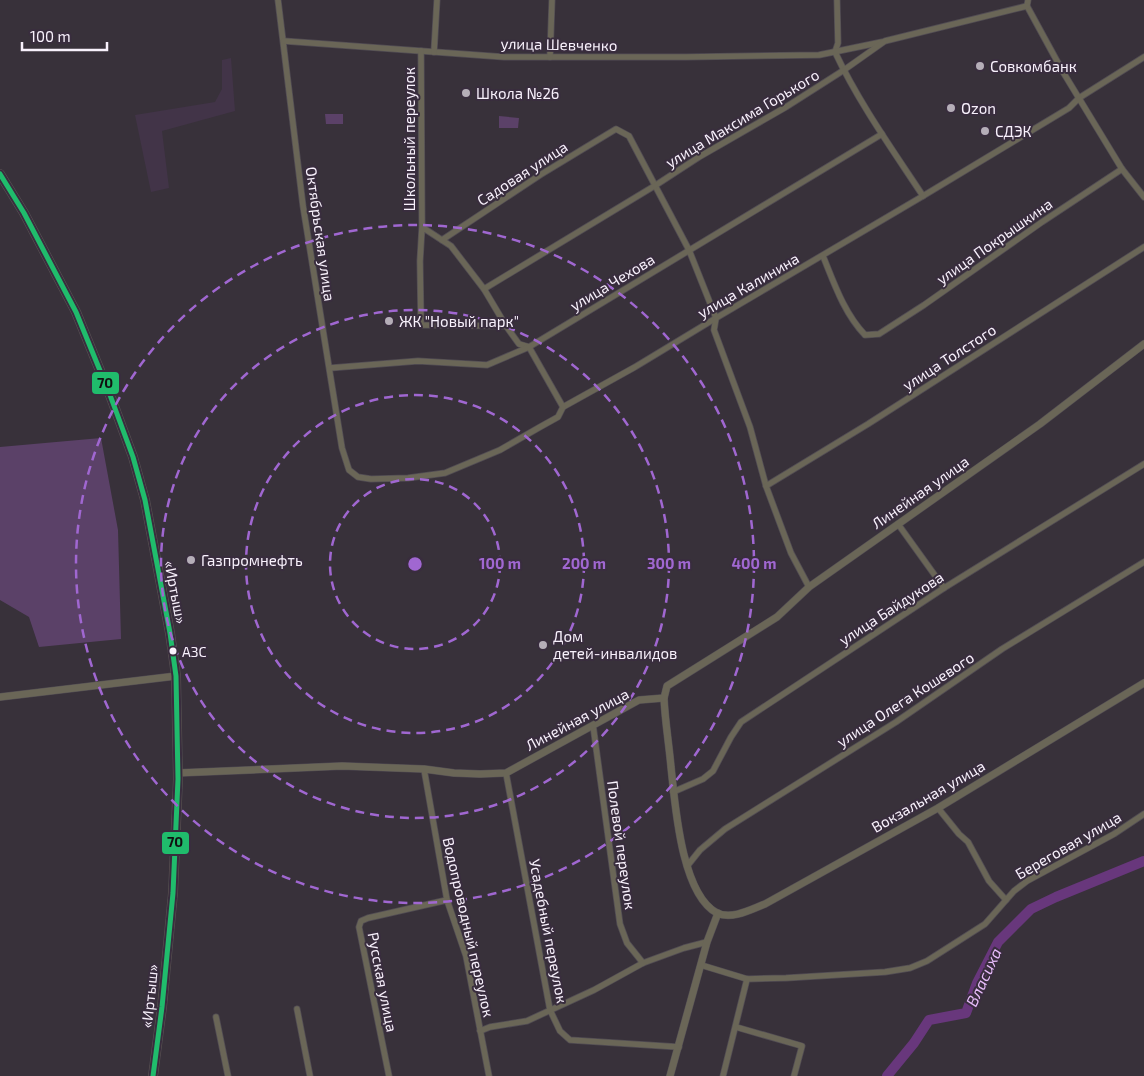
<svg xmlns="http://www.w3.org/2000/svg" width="1144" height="1076" font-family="'Exo 2',sans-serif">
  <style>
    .built { fill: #423448 }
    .green { fill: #5b4168 }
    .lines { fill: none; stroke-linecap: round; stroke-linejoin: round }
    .river { stroke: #68377c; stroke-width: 10 }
    .minor-casing { stroke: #524d54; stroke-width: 7 }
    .tertiary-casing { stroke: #524d54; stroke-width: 8 }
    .trunk-casing { stroke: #524d54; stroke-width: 10 }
    .minor { stroke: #6a6657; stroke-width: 5.5 }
    .tertiary { stroke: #6a6657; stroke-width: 7 }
    .trunk { stroke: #746d54; stroke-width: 9 }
    .bus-1-casing { stroke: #392d3e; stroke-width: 9 }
    .bus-1 { stroke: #20bc6c; stroke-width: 5 }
    .ring { fill: none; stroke: #a067d1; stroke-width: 2.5; stroke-dasharray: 9 6 }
    .poi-dot { fill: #b5aeb8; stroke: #392d3e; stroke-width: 2 }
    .bus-dot { fill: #f8f1fc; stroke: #392d3e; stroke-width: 2 }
    .labels { text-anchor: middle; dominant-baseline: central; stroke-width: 4; stroke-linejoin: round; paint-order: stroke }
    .bus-label { font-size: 14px; fill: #f8f1fc; stroke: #392d3e; text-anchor: start }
    .street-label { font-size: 15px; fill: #f8f1fc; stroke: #392d3e }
    .poi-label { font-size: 15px; fill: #f8f1fc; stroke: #392d3e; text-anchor: start }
    .water-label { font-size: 16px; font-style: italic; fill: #e6bbf9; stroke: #392d3e }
    .centre { fill: #a067d1; stroke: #392d3e; stroke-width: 2.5 }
    .ring-label { font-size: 15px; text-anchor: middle; font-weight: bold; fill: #a067d1; stroke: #392d3e; stroke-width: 4; stroke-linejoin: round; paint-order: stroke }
    .line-badge { stroke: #392d3e; stroke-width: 2 }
    .pale-badge-label { font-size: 14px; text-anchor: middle; font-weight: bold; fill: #111 }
  </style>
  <rect width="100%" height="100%" fill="#38313a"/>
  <!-- built -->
  <path class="built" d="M231 58 235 111 162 131 169 188 151 192 135 115 215 102 222 89V60Z"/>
  <!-- green -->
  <g class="green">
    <path d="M325 114H343V124H326Z"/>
    <path d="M499 116 519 118 518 128H499Z"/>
    <path d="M101 438 118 530 121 639 39 647 29 617 0 600V447Z"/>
  </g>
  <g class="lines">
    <!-- river -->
    <path class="river" d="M887 1076 914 1043 929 1020 966 1013 977 983 998 942 1031 909 1056 897 1144 861"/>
    <!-- minor casing -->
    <g class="minor-casing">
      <g id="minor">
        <path d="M278 0 303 206 342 448 349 470 358 477 371 479 408 478 445 473 500 450 540 427 558 417 563 407 635 367 716 318 923 196 1069 108 1079 98 1144 57"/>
        <path d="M837 0 838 43 835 52C859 103 892 149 923 196"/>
        <path d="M1028 0 1027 6 1063 72 1122 169 1144 197"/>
        <path d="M284 41 504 57H686L819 55 882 42"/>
        <path d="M421 51 422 227 451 246 484 289 506 326 421 325 420 261 422 227"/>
        <path d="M434 52 437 0"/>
        <path d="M550 57 552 0"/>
        <path d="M442 240 540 175 616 129 629 136 689 250 716 318 714 330 750 427 766 486 791 553 809 587"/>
        <path d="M823 256C834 283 844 313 865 335L879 334 924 305 1042 222 1122 169"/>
        <path d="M484 289 656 185 699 157 786 107 844 70 885 41 1027 6"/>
        <path d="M506 326 519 344 529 347 563 407"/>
        <path d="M330 368 418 361 487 365 529 347 882 134"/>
        <path d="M766 486 868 424 1144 247"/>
        <path d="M898 524 944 588"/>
        <path d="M593 725 620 924 627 943 643 963"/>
        <path d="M424 769 447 900 466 956 489 1076"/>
        <path d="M506 773 550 1010 560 1031 570 1040 679 1047"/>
        <path d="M673 792 703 779 713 771 731 737 741 722 944 588 1144 464"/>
        <path d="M938 808 959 834 968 842 989 881 1006 900"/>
        <path d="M688 865 700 850 725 829 896 722 1002 649 1144 562"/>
        <path d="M701 965 747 979 786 978 885 972 910 968 927 961 985 924 1014 891 1027 881 1114 834 1144 814"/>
        <path d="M297 1009 310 1076"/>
        <path d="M216 1017 228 1076"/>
        <path d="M736 1027 802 1046 794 1076"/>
        <path d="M480 1031 490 1027 527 1021 594 990 643 963 684 948 707 942"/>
        <path d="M389 1076 359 927 361 921 368 918 447 900"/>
        <path d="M723 1076 747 979"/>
      </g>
    </g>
    <!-- tertiary casing -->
    <g class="tertiary-casing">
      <g id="tertiary">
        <path d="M0 697 176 676"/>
        <path d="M664 698C665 721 669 744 671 767 675 803 681 894 717 913 732 920 752 909 765 904L938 808 1144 683"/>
        <path d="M177 773 342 766 424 769 454 773 480 774 506 773 639 700 664 698 667 686 777 617 809 587 1040 424 1144 344"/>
        <path d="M670 1076 707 942 718 913"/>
      </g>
    </g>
    <!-- trunk casing -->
    <g class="trunk-casing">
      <path id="trunk" d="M0 174 24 213 76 312 110 395 133 457 145 500 170 633 176 676 178 779 173 893 162 1007 153 1076"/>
    </g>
    <!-- minor -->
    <use href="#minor" class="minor"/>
    <!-- tertiary -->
    <use href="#tertiary" class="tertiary"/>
    <!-- trunk -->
    <use href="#trunk" class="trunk"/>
    <!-- bus-1 casing -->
    <g class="bus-1-casing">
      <path id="bus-1" d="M0 174 24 213 76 312 110 395 133 457 145 500 170 633 176 676 178 779 173 893 162 1007 153 1076"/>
    </g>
    <!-- bus-1 -->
    <use href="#bus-1" class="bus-1"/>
  </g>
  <!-- distance rings -->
  <g class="ring">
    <circle cx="415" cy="564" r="85"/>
    <circle cx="415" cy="564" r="169"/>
    <circle cx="415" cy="564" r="254"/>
    <circle cx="415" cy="564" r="339"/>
  </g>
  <!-- markers -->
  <g class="poi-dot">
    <circle cx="980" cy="66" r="5"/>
    <circle cx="466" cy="93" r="5"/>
    <circle cx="951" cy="108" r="5"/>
    <circle cx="985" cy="131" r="5"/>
    <circle cx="389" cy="321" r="5"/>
    <circle cx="191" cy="560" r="5"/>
    <circle cx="543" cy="645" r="5"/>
  </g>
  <circle class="bus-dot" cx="173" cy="651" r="4.5"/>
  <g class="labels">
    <!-- bus labels -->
    <g class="bus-label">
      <text x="182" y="651">АЗС</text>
    </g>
    <!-- street labels -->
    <g class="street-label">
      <text transform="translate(559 44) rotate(1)">улица Шевченко</text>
      <text transform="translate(742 118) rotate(-31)">улица Максима Горького</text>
      <text transform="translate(409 139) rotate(-90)">Школьный переулок</text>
      <text transform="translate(522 173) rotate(-33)">Садовая улица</text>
      <text transform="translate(321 234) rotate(82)">Октябрьская улица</text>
      <text transform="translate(994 241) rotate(-35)">улица Покрышкина</text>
      <text transform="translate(612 282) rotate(-31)">улица Чехова</text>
      <text transform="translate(748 285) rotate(-30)">улица Калинина</text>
      <text transform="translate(949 357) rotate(-33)">улица Толстого</text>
      <text transform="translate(920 492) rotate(-35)">Линейная улица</text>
      <text transform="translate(176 592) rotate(79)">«Иртыш»</text>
      <text transform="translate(891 608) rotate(-33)">улица Байдукова</text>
      <text transform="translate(905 699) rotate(-33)">улица Олега Кошевого</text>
      <text transform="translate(577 719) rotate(-28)">Линейная улица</text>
      <text transform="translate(928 796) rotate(-30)">Вокзальная улица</text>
      <text transform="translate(622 845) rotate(82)">Полевой переулок</text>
      <text transform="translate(1068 845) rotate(-30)">Береговая улица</text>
      <text transform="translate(469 927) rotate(77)">Водопроводный переулок</text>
      <text transform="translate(549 931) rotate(79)">Усадебный переулок</text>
      <text transform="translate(383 982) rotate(79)">Русская улица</text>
      <text transform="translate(149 996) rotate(-84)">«Иртыш»</text>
    </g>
    <!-- poi labels -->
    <g class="poi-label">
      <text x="990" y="66">Совкомбанк</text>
      <text x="476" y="93">Школа №26</text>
      <text x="961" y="108">Ozon</text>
      <text x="995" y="131">СДЭК</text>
      <text x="399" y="321">ЖК "Новый парк"</text>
      <text x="201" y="560">Газпромнефть</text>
      <text x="553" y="636">Дом<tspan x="553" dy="17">детей-инвалидов</tspan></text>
    </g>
    <!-- water labels -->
    <g class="water-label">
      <text transform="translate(983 977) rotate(-65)">Власиха</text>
    </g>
  </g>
  <circle cx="415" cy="564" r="8" class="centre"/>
  <g class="ring-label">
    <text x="500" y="569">100 m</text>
    <text x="584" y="569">200 m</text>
    <text x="669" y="569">300 m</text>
    <text x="754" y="569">400 m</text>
  </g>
  <g class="line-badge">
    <rect x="91" y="371" width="29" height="24" rx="5" fill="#20bc6c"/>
    <rect x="161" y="831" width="29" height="24" rx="5" fill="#20bc6c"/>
  </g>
  <g class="pale-badge-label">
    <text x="105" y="388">70</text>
    <text x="175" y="847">70</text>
  </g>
  <!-- scale -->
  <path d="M22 42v8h85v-8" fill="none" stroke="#f8f1fc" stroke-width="2.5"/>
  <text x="30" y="42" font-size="15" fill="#f8f1fc" stroke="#392d3e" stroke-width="4" paint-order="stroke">100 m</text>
</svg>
